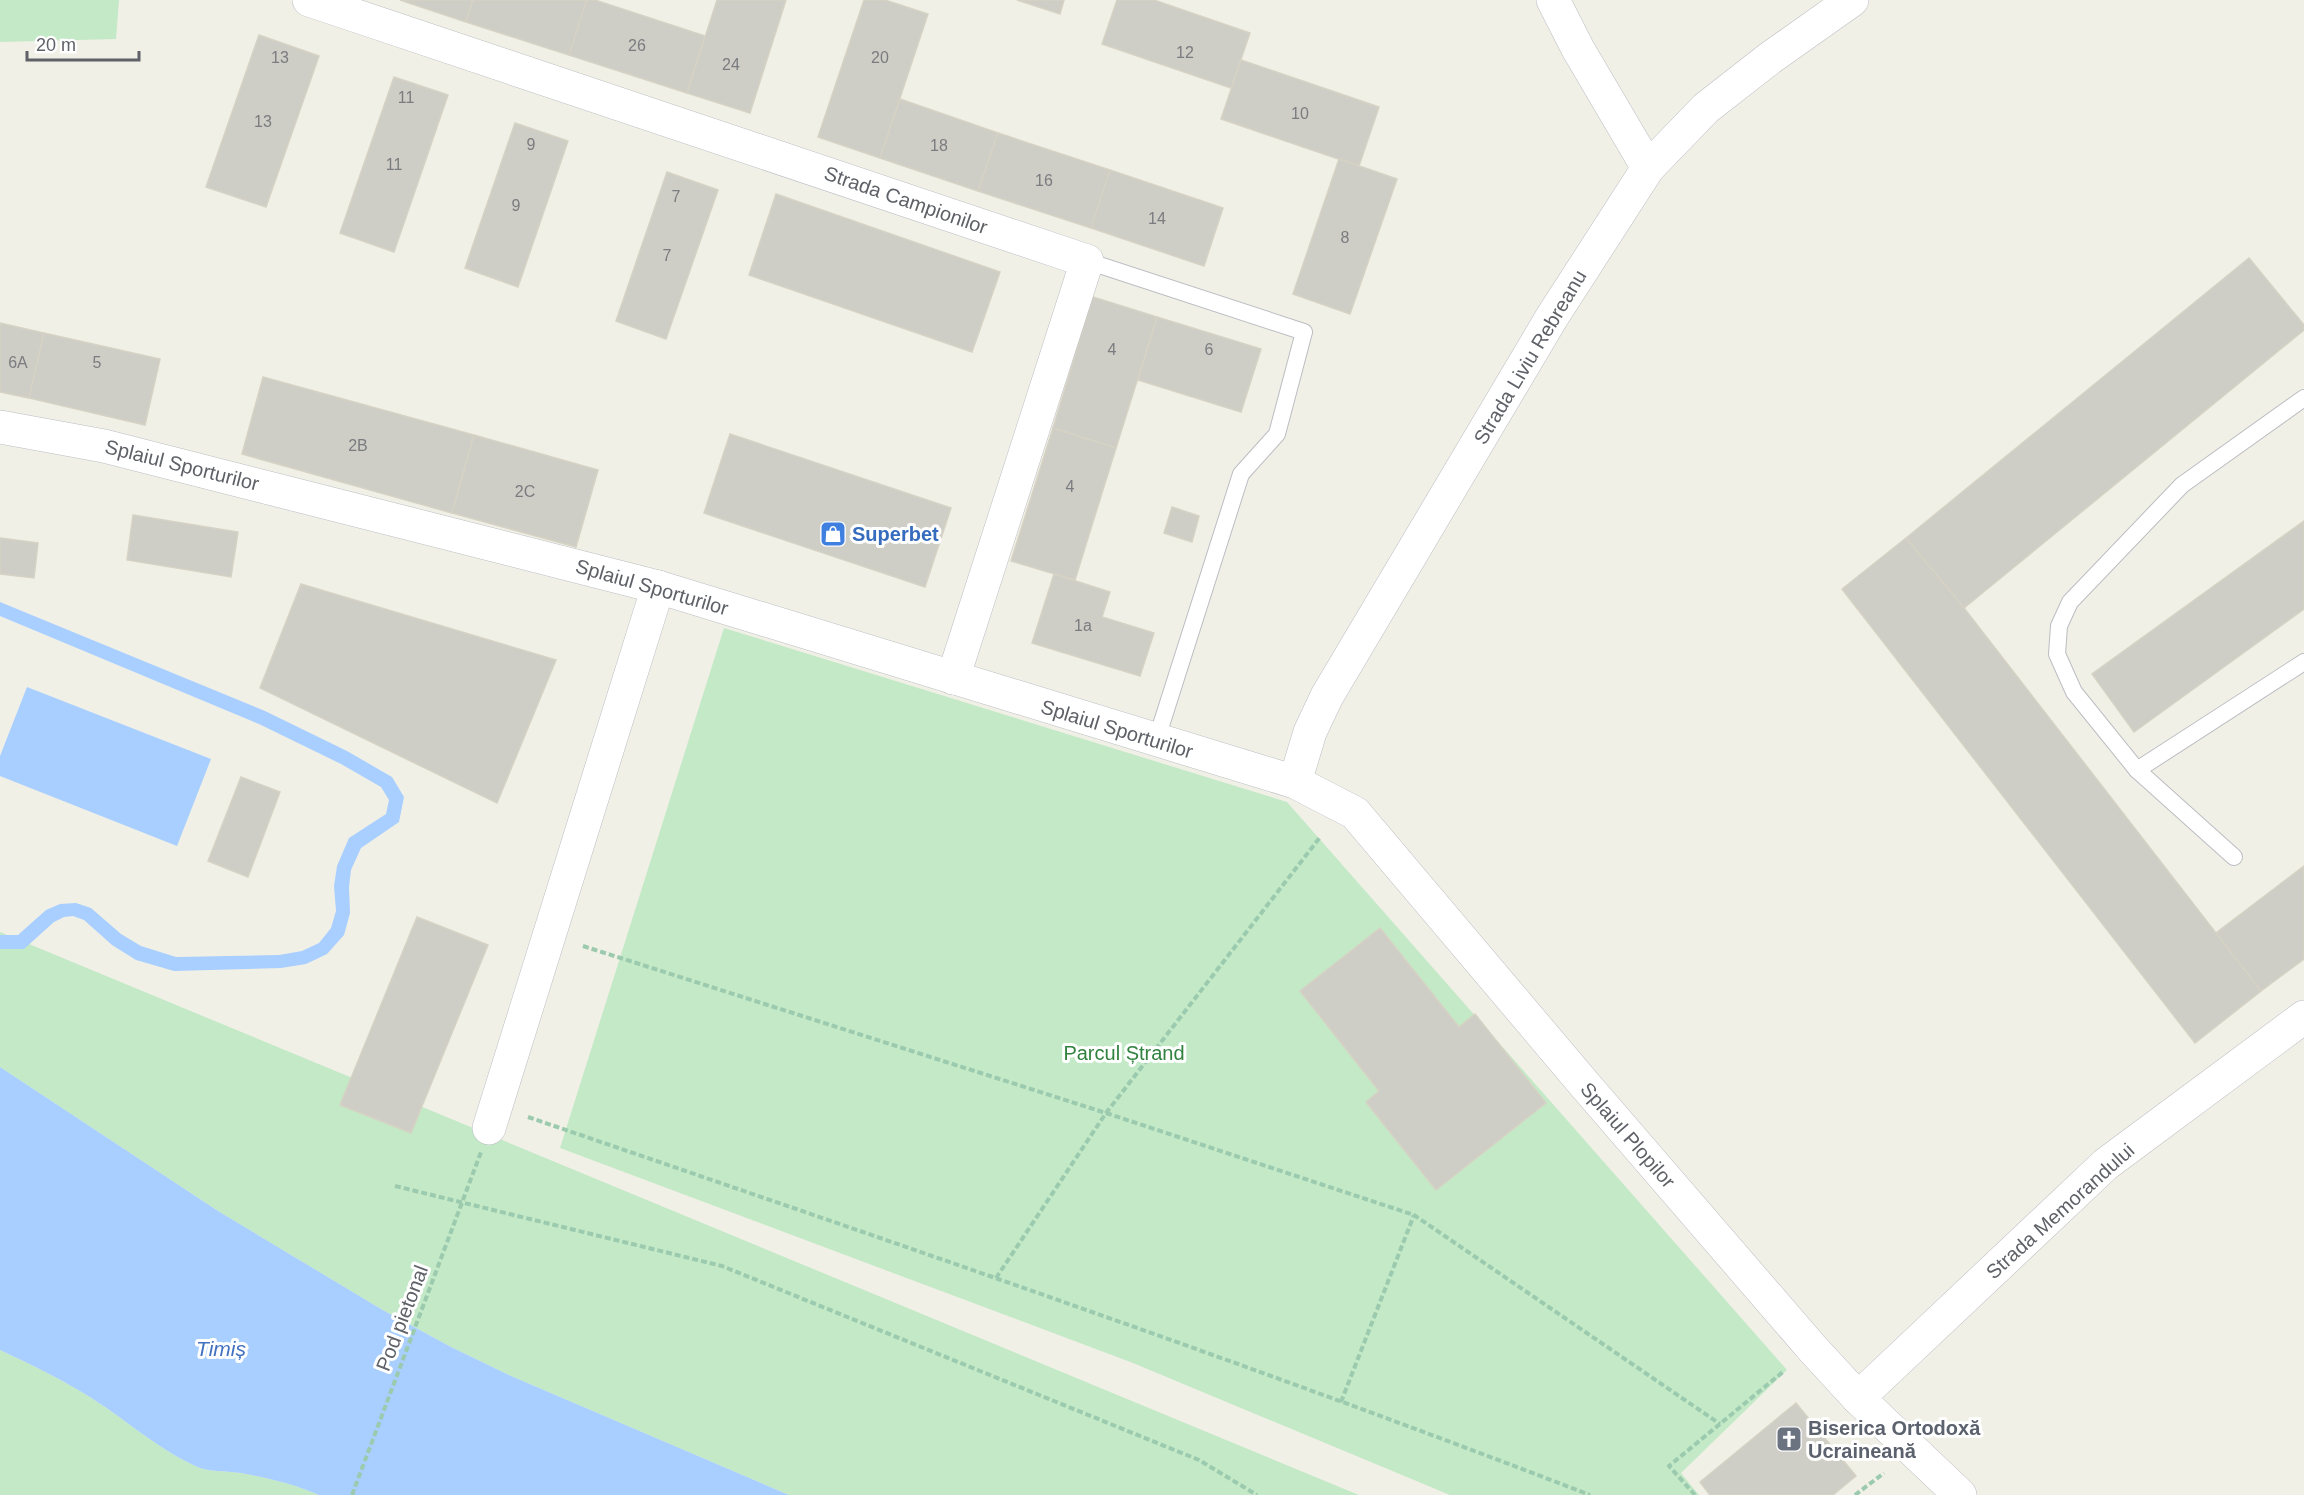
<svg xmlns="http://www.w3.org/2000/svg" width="2304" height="1495" font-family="Helvetica,sans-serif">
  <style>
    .green { fill: #c3e9c7 }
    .water { fill: #a8cfff }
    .building { fill: #cecdc6; stroke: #d6d2c4; stroke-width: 1.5 }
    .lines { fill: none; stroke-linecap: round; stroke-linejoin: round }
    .service-casing { stroke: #bbbdc2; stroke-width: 18 }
    .minor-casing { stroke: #bbbdc2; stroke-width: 34 }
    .path { stroke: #9bcaae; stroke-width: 4; stroke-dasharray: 6 3; stroke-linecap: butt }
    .service { stroke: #fff; stroke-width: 16 }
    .minor { stroke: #fff; stroke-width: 33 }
    .path-bridge { stroke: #9bcaae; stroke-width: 4; stroke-dasharray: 6 3; stroke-linecap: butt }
    .labels { text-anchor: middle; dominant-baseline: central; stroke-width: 6; stroke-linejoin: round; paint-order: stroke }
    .number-label { font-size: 16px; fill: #7a7c7f }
    .street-label { font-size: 20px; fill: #5e6167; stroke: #fff }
    .shop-label { font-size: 20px; font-weight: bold; fill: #366cbe; stroke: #fff; text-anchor: start }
    .park-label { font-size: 20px; fill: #31823f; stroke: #fff }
    .worship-label { font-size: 20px; font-weight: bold; fill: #5b616d; stroke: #fff; text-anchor: start }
    .water-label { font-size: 21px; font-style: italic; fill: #4271bf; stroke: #fff }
  </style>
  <rect width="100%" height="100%" fill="#f1f0e7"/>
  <!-- green -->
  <g class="green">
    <path d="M0 0H119L116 39 0 42Z"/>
    <path d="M724 628 1287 802 1787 1370 1681 1473 1699 1495H1450L1133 1363 560 1148Z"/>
    <path d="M0 932 1359 1495H789L511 1376 451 1347 381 1309 218 1211 0 1067Z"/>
    <path d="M0 1350C32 1365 63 1380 93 1399 129 1422 160 1451 200 1468 212 1472 228 1471 241 1473 268 1478 294 1484 319 1495H0Z"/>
  </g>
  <!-- water -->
  <g class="water">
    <path d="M0 602 265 711 347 751 392 777 404 797 399 822 361 848 351 870 349 887 350 913 344 935 327 954 306 964 281 968 174 971 136 960 112 945 84 920 73 916 64 917 54 922 24 949H0V935H18L46 910 60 904 76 903 91 908 121 934 141 946 176 957 279 955 302 951 319 943 331 928 336 911 334 886 337 866 349 838 386 814 389 800 381 787 341 764 259 724 0 616Z"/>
    <path d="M27 687 211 759 177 846 0 776V756Z"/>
    <path d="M0 1067 218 1211 381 1309 451 1347 511 1376 789 1495H319C294 1484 268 1478 241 1473 228 1471 212 1472 200 1468 160 1451 129 1422 93 1399 63 1380 32 1365 0 1350Z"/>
  </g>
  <!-- building -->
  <g class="building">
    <path d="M400 0H473L466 22Z"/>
    <path d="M473 0H587L569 55 466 22Z"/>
    <path d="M587 0H595L705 36 687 93 569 55Z"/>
    <path d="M717 0H786L750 113 687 93Z"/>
    <path d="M864 0H885L928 14 880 158 818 137Z"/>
    <path d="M1017 0H1064L1060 14Z"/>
    <path d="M1117 0H1154L1250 33 1231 88 1102 44Z"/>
    <path d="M259 35 319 56 266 207 206 187Z"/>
    <path d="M1241 60 1379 107 1359 166 1221 119Z"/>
    <path d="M394 77 448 95 394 252 340 233Z"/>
    <path d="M900 99 998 133 978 191 880 158Z"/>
    <path d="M515 123 568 141 518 287 465 268Z"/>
    <path d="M998 133 1110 170 1091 228 978 191Z"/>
    <path d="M1339 159 1397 179 1350 314 1293 294Z"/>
    <path d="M1110 170 1223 208 1204 266 1091 228Z"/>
    <path d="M667 172 718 190 666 339 616 321Z"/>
    <path d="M776 194 1000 272 972 352 749 275Z"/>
    <path d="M2249 258 2304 325V330L1964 608 1906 538Z"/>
    <path d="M1093 297 1157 317 1116 448 1053 428Z"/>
    <path d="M1157 317 1261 349 1241 412 1138 380Z"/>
    <path d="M0 323 44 333 29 398 0 392Z"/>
    <path d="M44 333 160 359 145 425 29 398Z"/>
    <path d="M263 377 474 435 452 513 242 454Z"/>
    <path d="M1053 428 1116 448 1075 580 1011 561Z"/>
    <path d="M730 434 951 508 925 587 704 513Z"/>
    <path d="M474 435 598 470 576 547 452 513Z"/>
    <path d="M1172 507 1199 516 1192 542 1164 533Z"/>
    <path d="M133 515 238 532 231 577 127 560Z"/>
    <path d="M2304 521V609L2134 732 2092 674Z"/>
    <path d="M0 538 38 543 34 578 0 574Z"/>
    <path d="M1906 538 1964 608 2261 991 2195 1043 1842 589Z"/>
    <path d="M1054 574 1110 592 1102 617 1154 633 1140 676 1032 643Z"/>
    <path d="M301 584 556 660 497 803 260 688Z"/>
    <path d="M241 777 280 792 248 877 208 861Z"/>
    <path d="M2304 866V959L2261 991 2216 933Z"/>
    <path d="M417 917 488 945 411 1133 340 1105Z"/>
    <path d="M1380 928 1459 1027 1475 1014 1546 1103 1436 1190 1366 1102 1379 1091 1300 991Z"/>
    <path d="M1796 1403 1856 1476 1833 1495H1710L1700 1482Z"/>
  </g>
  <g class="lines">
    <!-- service casing -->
    <g class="service-casing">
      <g id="service">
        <path d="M1087 261 1304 332 1277 434 1241 474 1156 741"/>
        <path d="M2137 770 2304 662"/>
        <path d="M2234 857 2137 770 2074 692 2057 654 2059 626 2070 602 2182 485 2304 398"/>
      </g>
    </g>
    <!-- minor casing -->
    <g class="minor-casing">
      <g id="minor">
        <path d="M309 0 1087 261 953 678"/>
        <path d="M1553 0 1578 49 1648 168"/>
        <path d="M0 427 104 446 658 587 1295 782 1355 813 1585 1085 1812 1348 1858 1398 1960 1495"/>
        <path d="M1295 782 1310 732 1327 696 1552 317 1648 168 1706 108 1770 58 1852 0"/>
        <path d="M489 1128 658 587"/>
        <path d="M1858 1398 2106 1164 2304 1017"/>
      </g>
    </g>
    <!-- path -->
    <g class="path">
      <path d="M583 946 1106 1113 1414 1215 1720 1424"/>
      <path d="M528 1117C884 1239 1240 1360 1590 1495"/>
      <path d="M395 1186 722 1266 1199 1460 1257 1495"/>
      <path d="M996 1278 1106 1113 1321 836"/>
      <path d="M1341 1402 1414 1215"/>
      <path d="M1695 1495 1669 1466 1784 1371"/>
      <path d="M1855 1495 1884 1473"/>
    </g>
    <!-- service -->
    <use href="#service" class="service"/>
    <!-- minor -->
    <use href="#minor" class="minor"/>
    <!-- path-bridge -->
    <path class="path-bridge" d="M352 1495 481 1152"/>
  </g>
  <!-- icons -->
  <defs>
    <g id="shop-square" transform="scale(1.35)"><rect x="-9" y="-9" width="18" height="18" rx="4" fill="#3f7fe0" stroke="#fff"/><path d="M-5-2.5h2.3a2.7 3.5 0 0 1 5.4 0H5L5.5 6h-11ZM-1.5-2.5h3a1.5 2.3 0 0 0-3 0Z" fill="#fff"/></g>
    <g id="church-square" transform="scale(1.35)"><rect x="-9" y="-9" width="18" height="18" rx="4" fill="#6b7280" stroke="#fff"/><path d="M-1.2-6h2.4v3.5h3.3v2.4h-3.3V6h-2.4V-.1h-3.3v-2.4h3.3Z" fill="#fff"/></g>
  </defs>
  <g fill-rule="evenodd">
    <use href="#shop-square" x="833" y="534"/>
    <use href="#church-square" x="1789" y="1439"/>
  </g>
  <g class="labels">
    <!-- number labels -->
    <g class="number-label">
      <text x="637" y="45">26</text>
      <text x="1185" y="52">12</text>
      <text x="280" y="57">13</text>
      <text x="880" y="57">20</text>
      <text x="731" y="64">24</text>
      <text x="406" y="97">11</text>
      <text x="1300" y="113">10</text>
      <text x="263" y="121">13</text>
      <text x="531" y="144">9</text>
      <text x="939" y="145">18</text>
      <text x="394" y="164">11</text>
      <text x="1044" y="180">16</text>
      <text x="676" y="196">7</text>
      <text x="516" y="205">9</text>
      <text x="1157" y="218">14</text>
      <text x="1345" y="237">8</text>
      <text x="667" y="255">7</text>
      <text x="1112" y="349">4</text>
      <text x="1209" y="349">6</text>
      <text x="18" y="362">6A</text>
      <text x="97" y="362">5</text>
      <text x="358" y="445">2B</text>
      <text x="1070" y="486">4</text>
      <text x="525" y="491">2C</text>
      <text x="1083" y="625">1a</text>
    </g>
    <!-- street labels -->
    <g class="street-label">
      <text transform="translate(906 200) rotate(19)">Strada Campionilor</text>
      <text transform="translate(1530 357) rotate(-59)">Strada Liviu Rebreanu</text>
      <text transform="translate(182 465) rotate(14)">Splaiul Sporturilor</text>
      <text transform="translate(652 587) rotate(16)">Splaiul Sporturilor</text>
      <text transform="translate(1117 729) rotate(17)">Splaiul Sporturilor</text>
      <text transform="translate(1628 1135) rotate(49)">Splaiul Plopilor</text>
      <text transform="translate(2060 1211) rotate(-42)">Strada Memorandului</text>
      <text transform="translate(402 1318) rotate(-69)">Pod pietonal</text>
    </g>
    <!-- shop labels -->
    <g class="shop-label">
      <text x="852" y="534">Superbet</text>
    </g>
    <!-- park labels -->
    <g class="park-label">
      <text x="1124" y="1053">Parcul Ștrand</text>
    </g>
    <!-- worship labels -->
    <g class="worship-label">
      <text x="1808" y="1428">Biserica Ortodoxă<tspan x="1808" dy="23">Ucraineană</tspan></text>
    </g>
    <!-- water labels -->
    <g class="water-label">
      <text x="221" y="1348">Timiș</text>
    </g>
  </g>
  <!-- scale -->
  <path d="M27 51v9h112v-9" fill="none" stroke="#5e6167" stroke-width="3"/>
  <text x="36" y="51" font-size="18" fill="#5e6167" stroke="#ffffff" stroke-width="4.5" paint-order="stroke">20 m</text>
</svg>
